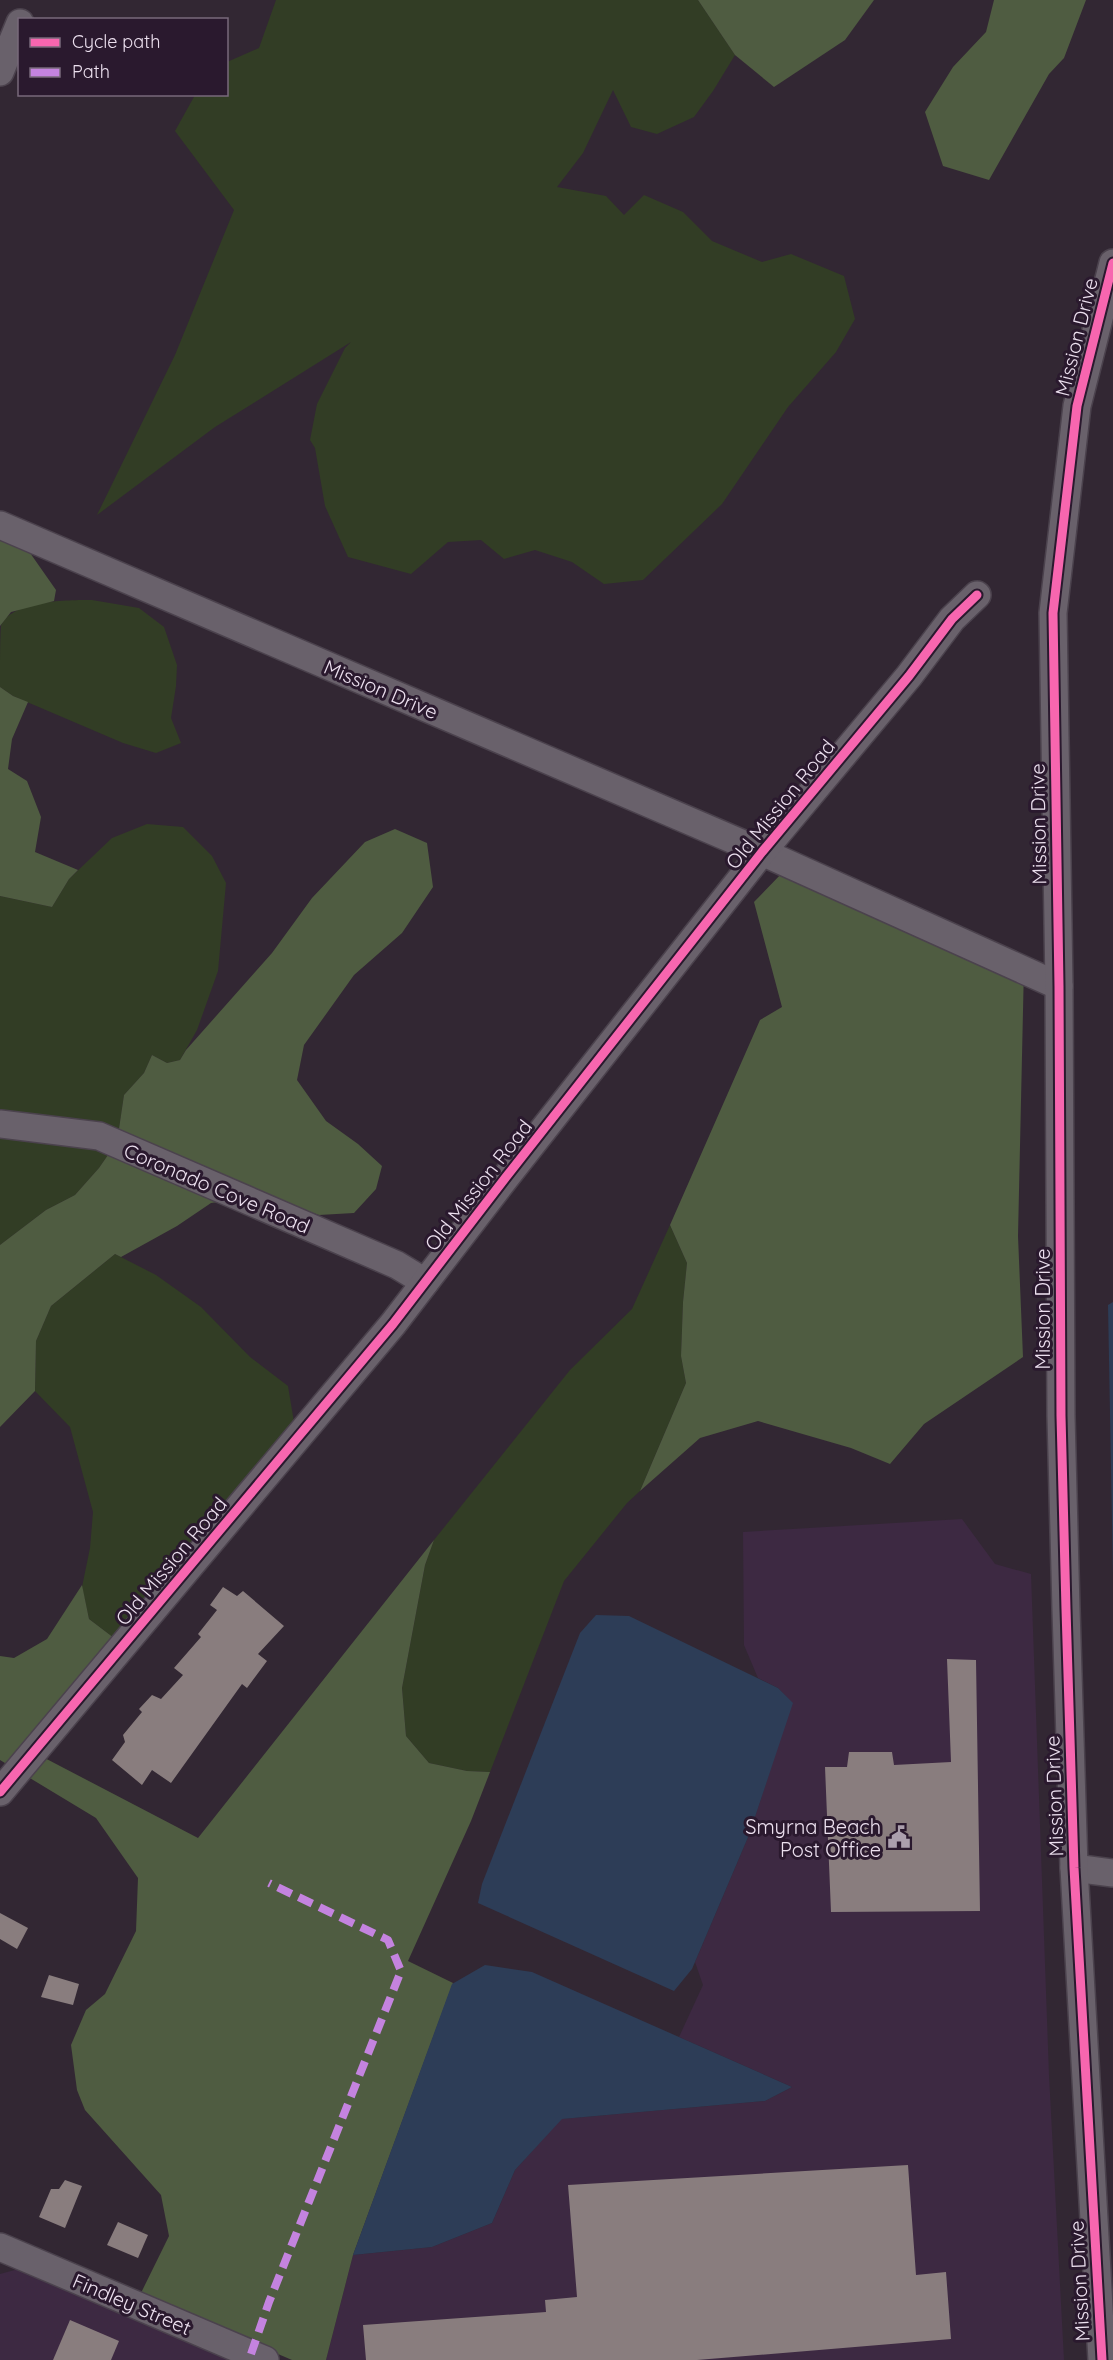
<svg xmlns="http://www.w3.org/2000/svg" width="1113" height="2360" font-family="Quicksand,sans-serif">
  <style>
    .built { fill: #3d2942 }
    .green { fill: #323d25 }
    .forest { fill: #4f5c41 }
    .water { fill: #2d3d57 }
    .building { fill: #897d7e }
    .lines { fill: none; stroke-linecap: round; stroke-linejoin: round }
    .minor-casing { stroke: #4b424d; stroke-width: 30 }
    .minor { stroke: #69616b; stroke-width: 27 }
    .quiet { stroke: #c483df; stroke-width: 8; stroke-dasharray: 15 8; stroke-linecap: butt }
    .cycleway-casing { stroke: #2a192e; stroke-width: 13 }
    .cycleway { stroke: #f766af; stroke-width: 9 }
    .labels { text-anchor: middle; dominant-baseline: central; stroke-width: 6; stroke-linejoin: round; paint-order: stroke }
    .street-label { font-size: 20px; fill: #ece0ef; stroke: #2a192e }
    .poi-label { font-size: 20px; fill: #ece0ef; stroke: #2a192e; text-anchor: end }
  </style>
  <rect width="100%" height="100%" fill="#322733"/>
  <!-- built -->
  <g class="built">
    <path d="M962 1519 995 1564 1031 1574 1049 2075 1064 2360H326L353 2255 432 2247 492 2223 515 2170 561 2119 765 2101 792 2087 679 2037 703 1985 695 1962 749 1835 792 1703 778 1688 758 1678 744 1645 743 1532Z"/>
    <path d="M22 2268 238 2360H0V2274Z"/>
  </g>
  <!-- green -->
  <g class="green">
    <path d="M276 0H698L735 55 713 91 694 117 657 134 631 127 613 90 583 153 557 187 606 196 624 215 644 195 683 212 712 241 762 262 791 254 844 276 855 319 836 352 788 407 722 504 643 580 604 584 572 562 535 550 504 559 481 540 448 542 411 574 348 557 325 506 315 448 310 440 317 404 345 348 351 342 215 427 97 515 175 355 234 210 175 131 195 95 226 94 227 62 259 48Z"/>
    <path d="M92 600 139 608 164 627 177 665 176 686 171 718 181 743 156 753 123 743 13 696 0 687C0 675 0 635 1 626 11 600 68 600 92 600Z"/>
    <path d="M147 824 183 827 212 856 226 883 218 971 197 1030 180 1060 167 1063 152 1055 144 1073 124 1095 117 1142 99 1168 75 1195 46 1210 0 1245V896L52 907 69 879 112 838Z"/>
    <path d="M670 1225 687 1263 683 1302 681 1356 686 1383 640 1491 627 1503 564 1581 490 1772 467 1771 429 1763 406 1736 402 1688 425 1565 434 1540 570 1370 632 1309Z"/>
    <path d="M115 1254 156 1275 201 1307 250 1357 288 1386 294 1422 114 1638 89 1619 82 1587 90 1548 93 1512 70 1427 35 1391 36 1341 51 1306Z"/>
  </g>
  <!-- forest -->
  <g class="forest">
    <path d="M698 0H874L845 40 774 87 735 55Z"/>
    <path d="M994 0H1086L1064 58 1049 74 989 180 943 166 925 112 953 67 986 32Z"/>
    <path d="M0 539 28 550 56 590 54 601 11 612 0 626Z"/>
    <path d="M0 687 13 696 28 702 12 739 8 769 27 781 41 817 35 852 78 870 69 879 52 907 0 896Z"/>
    <path d="M395 829 427 843 433 887 402 933 354 975 304 1045 297 1080 326 1121 358 1144 382 1166 376 1189 354 1213 319 1215 264 1196 211 1203 177 1226 121 1257 115 1254 51 1306 36 1341 35 1391 0 1427V1245L46 1210 75 1195 99 1168 117 1142 124 1095 144 1073 152 1055 167 1063 180 1060 186 1050 272 953 312 898 365 842Z"/>
    <path d="M783 872 1024 966 1018 1236 1023 1357 924 1424 890 1464 851 1448 758 1421 700 1438 640 1491 686 1383 681 1356 683 1302 687 1263 670 1225 760 1020 782 1007 754 902Z"/>
    <path d="M434 1540 425 1565 402 1688 406 1736 429 1763 467 1771 490 1772 471 1821 408 1961 453 1983 353 2255 326 2360H292L140 2295 169 2236 161 2195 85 2110 77 2090 71 2045 86 2010 105 1994 136 1931 138 1878 96 1818 0 1760V1656L14 1658 47 1639 82 1585 89 1619 114 1638 37 1754 198 1838Z"/>
  </g>
  <!-- water -->
  <g class="water">
    <path d="M1113 1302V1576L1108 1305Z"/>
    <path d="M596 1615 629 1616 778 1688 793 1703 749 1835 692 1969 674 1991 478 1903 482 1884 580 1633Z"/>
    <path d="M485 1965 532 1972 792 2087 765 2101 562 2119 515 2170 492 2223 432 2247 353 2255 452 1984Z"/>
  </g>
  <!-- building -->
  <g class="building">
    <path d="M223 1587 237 1596 243 1591 284 1626 258 1654 267 1661 247 1688 242 1684 171 1783 152 1770 142 1785 112 1760 125 1742 123 1735 142 1712 139 1709 152 1695 161 1699 183 1675 174 1668 201 1637 198 1634 217 1610 210 1605Z"/>
    <path d="M947 1659 976 1660 980 1911 831 1912 825 1767H847L849 1752H892L894 1765 951 1762Z"/>
    <path d="M0 1913 28 1928 17 1949 0 1939Z"/>
    <path d="M49 1975 79 1984 73 2005 41 1997Z"/>
    <path d="M908 2165 916 2275 946 2272 951 2339 697 2360H366L363 2325 546 2312 545 2300 577 2297 568 2185Z"/>
    <path d="M65 2180 82 2186 65 2228 39 2217 51 2189H59Z"/>
    <path d="M118 2222 148 2235 138 2258 107 2245Z"/>
    <path d="M70 2320 119 2341 111 2360H53Z"/>
  </g>
  <g class="lines">
    <!-- minor casing -->
    <g class="minor-casing">
      <g id="minor">
        <path d="M0 72 20 23"/>
        <path d="M0 525 762 852 1059 986"/>
        <path d="M0 1124 99 1136 397 1265 425 1282"/>
        <path d="M0 1792 393 1324 506 1177 762 852 909 676 952 619 977 595"/>
        <path d="M1074 1868 1113 1873"/>
        <path d="M0 2247 265 2360"/>
        <path d="M1102 2360 1074 1868 1066 1609 1061 1416 1059 986 1053 613 1077 406 1113 263"/>
      </g>
    </g>
    <!-- minor -->
    <use href="#minor" class="minor"/>
    <!-- quiet -->
    <path class="quiet" d="M251 2354 269 2302 401 1971 388 1940 269 1883"/>
    <!-- cycleway casing -->
    <g class="cycleway-casing">
      <g id="cycleway">
        <path d="M0 1792 393 1324 506 1177 762 852 909 676 952 619 977 595"/>
        <path d="M1102 2360 1074 1868 1066 1609 1061 1416 1059 986 1053 613 1077 406 1113 263"/>
      </g>
    </g>
    <!-- cycleway -->
    <use href="#cycleway" class="cycleway"/>
  </g>
  <!-- icons -->
  <defs>
    <g id="civic-bare" transform="scale(1.8)"><path d="M-.6-6.5H3V-4.5H.6V-3L4-1V1h2V6H-6V1h2V-1L-.6-3ZM-1.2 2.5V6h2.4V2.5Z" fill="#ab9fad" stroke="#2a192e" stroke-width="2.5" paint-order="stroke"/></g>
  </defs>
  <g fill-rule="evenodd">
    <use href="#civic-bare" x="899" y="1837"/>
  </g>
  <g class="labels">
    <!-- street labels -->
    <g class="street-label">
      <text transform="translate(1076 337) rotate(-76)">Mission Drive</text>
      <text transform="translate(381 689) rotate(23)">Mission Drive</text>
      <text transform="translate(780 804) rotate(-51)">Old Mission Road</text>
      <text transform="translate(1038 824) rotate(-91)">Mission Drive</text>
      <text transform="translate(478 1185) rotate(-52)">Old Mission Road</text>
      <text transform="translate(217 1188) rotate(23)">Coronado Cove Road</text>
      <text transform="translate(1042 1309) rotate(-90)">Mission Drive</text>
      <text transform="translate(171 1561) rotate(-50)">Old Mission Road</text>
      <text transform="translate(1054 1796) rotate(-92)">Mission Drive</text>
      <text transform="translate(1079 2281) rotate(-93)">Mission Drive</text>
      <text transform="translate(132 2304) rotate(23)">Findley Street</text>
    </g>
    <!-- poi labels -->
    <g class="poi-label">
      <text x="881" y="1826">Smyrna Beach<tspan x="881" dy="23">Post Office</tspan></text>
    </g>
  </g>
  <!-- legend -->
  <rect x="18" y="18" width="210" height="78" fill="#2a192e" stroke="#78697b" stroke-width="1.5"/>
  <rect x="30" y="38" width="30" height="9" fill="#f766af" stroke="#78697b" stroke-width="1.5"/>
  <text x="72" y="48" font-size="18" fill="#ece0ef">Cycle path</text>
  <rect x="30" y="68" width="30" height="9" fill="#c483df" stroke="#78697b" stroke-width="1.5"/>
  <text x="72" y="78" font-size="18" fill="#ece0ef">Path</text>
</svg>
